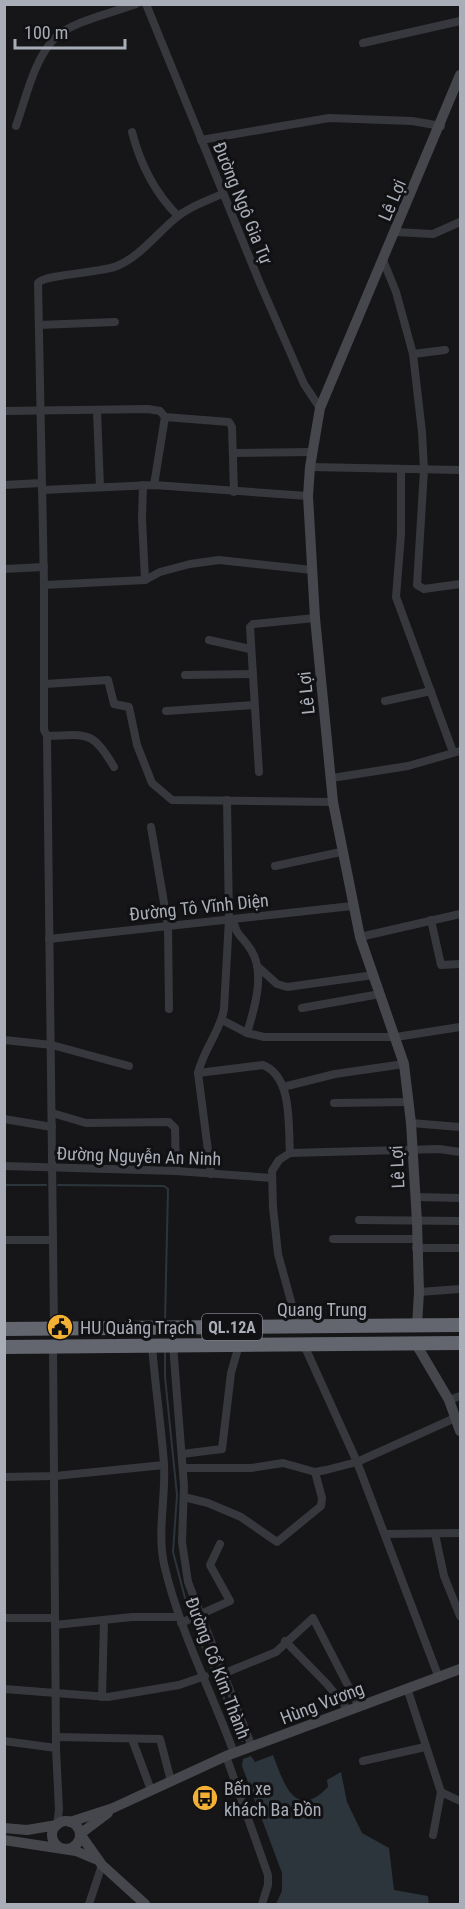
<svg xmlns="http://www.w3.org/2000/svg" width="465" height="1909" font-family="'Roboto Condensed',sans-serif">
  <style>
    .water { fill: #2c353c }
    .lines { fill: none; stroke-linecap: round; stroke-linejoin: round }
    .stream { stroke: #2c353c; stroke-width: 2 }
    .street { stroke: #37383d; stroke-width: 8 }
    .secondary { stroke: #45474d; stroke-width: 10 }
    .highway { stroke: #63666e; stroke-width: 14 }
    .labels { text-anchor: middle; dominant-baseline: central; stroke-width: 6; stroke-linejoin: round; paint-order: stroke }
    .shield { fill: #111113; stroke: #7b7e86; stroke-width: 1.5 }
    .shield-label { font-size: 16px; font-weight: bold; fill: #a8adb8 }
    .street-label { font-size: 18px; fill: #a8adb8; stroke: #111113 }
    .poi-label { font-size: 18px; fill: #a8adb8; stroke: #111113; text-anchor: start }
  </style>
  <rect width="100%" height="100%" fill="#161618"/>
  <!-- water -->
  <path class="water" d="M273 1755C284 1784 295 1821 328 1787L327 1780 341 1772 347 1802 362 1833 389 1848 394 1890 428 1896 429 1904H276L282 1891V1873L242 1766 243 1759 251 1756 255 1762Z"/>
  <g class="lines">
    <!-- stream -->
    <g class="stream">
      <path d="M4 1185H46"/>
      <path d="M58 1185 164 1186 168 1189 165 1321"/>
      <path d="M165 1352V1377L177 1495 173 1552 190 1617"/>
      <path d="M192 1622 242 1741"/>
    </g>
    <!-- street -->
    <g class="street">
      <path d="M146 4 259 281 304 384 320 408"/>
      <path d="M363 43 460 21"/>
      <path d="M16 126C26 98 34 59 55 38 70 22 115 12 136 4"/>
      <path d="M132 132C140 163 155 193 178 216"/>
      <path d="M201 140 329 118 412 121 441 126"/>
      <path d="M396 232 433 234 460 222"/>
      <path d="M383 260 396 292 413 354 422 432 424 470 417 585 424 589 460 584"/>
      <path d="M39 325 115 322"/>
      <path d="M413 354 445 350"/>
      <path d="M4 411 148 409 160 411 165 417 229 422 232 427 234 492"/>
      <path d="M97 411 100 487"/>
      <path d="M233 453 312 452"/>
      <path d="M310 467 460 470"/>
      <path d="M401 470V534L396 597 453 752"/>
      <path d="M4 485 41 483"/>
      <path d="M143 485 142 519 145 580"/>
      <path d="M154 485 165 417"/>
      <path d="M42 490 154 485 308 496"/>
      <path d="M4 569 44 567"/>
      <path d="M44 585 145 580 160 572 190 564 219 560 312 570"/>
      <path d="M209 640 250 649"/>
      <path d="M185 675 253 674"/>
      <path d="M45 684 108 680 114 704 129 707 137 745 152 783 172 800 333 802"/>
      <path d="M385 701 431 691"/>
      <path d="M166 711 254 705"/>
      <path d="M47 736C87 735 92 729 114 767"/>
      <path d="M259 772 250 627 253 624 315 618"/>
      <path d="M332 778 408 766 460 751"/>
      <path d="M151 827 168 926 169 1009"/>
      <path d="M275 866 341 852"/>
      <path d="M233 919C236 937 243 936 251 950 266 973 254 1010 247 1033"/>
      <path d="M431 920 441 965 460 964"/>
      <path d="M360 937 460 914"/>
      <path d="M49 939 352 906"/>
      <path d="M257 966 277 984 287 987 374 975"/>
      <path d="M302 1008 380 994"/>
      <path d="M222 1020 247 1033 264 1037H396L460 1027"/>
      <path d="M4 1040 52 1045 129 1066"/>
      <path d="M198 1073 263 1065C293 1077 288 1126 290 1153"/>
      <path d="M283 1087 335 1074 404 1064"/>
      <path d="M334 1103 409 1102"/>
      <path d="M52 1113 86 1123 169 1122 175 1128 176 1171"/>
      <path d="M4 1119 52 1127"/>
      <path d="M411 1123 460 1127"/>
      <path d="M4 1166 176 1171 272 1178"/>
      <path d="M211 1174 198 1073C203 1050 220 1032 224 1009L229 919 227 800"/>
      <path d="M415 1197 460 1198"/>
      <path d="M359 1220 460 1221"/>
      <path d="M333 1239H417"/>
      <path d="M4 1240H53"/>
      <path d="M416 1248H460"/>
      <path d="M419 1292 460 1289"/>
      <path d="M298 1327 278 1254 273 1207 272 1171 279 1160 290 1153 439 1149 460 1152"/>
      <path d="M54 1329 47 736 44 730V585L38 283C45 274 101 273 117 266 141 256 157 233 177 217 190 206 207 201 222 194"/>
      <path d="M152 1345C155 1385 161 1424 164 1464 166 1497 157 1531 164 1564 179 1630 211 1690 234 1753"/>
      <path d="M173 1345 184 1486 182 1542 188 1582 252 1747"/>
      <path d="M304 1345 357 1462 439 1678"/>
      <path d="M53 1346 56 1748 59 1810 57 1825"/>
      <path d="M449 1400 460 1396"/>
      <path d="M182 1454 222 1449 231 1373 239 1345"/>
      <path d="M183 1468H251L283 1463 315 1472 326 1470 357 1462 455 1418"/>
      <path d="M4 1477 55 1476 164 1465"/>
      <path d="M184 1497 208 1503 241 1517 277 1542 321 1506 322 1498 315 1472"/>
      <path d="M386 1534 460 1533"/>
      <path d="M435 1534 444 1576 460 1616"/>
      <path d="M4 1618H55"/>
      <path d="M181 1623 230 1601 210 1565 220 1544"/>
      <path d="M55 1625 132 1617H179"/>
      <path d="M285 1641 327 1684 349 1711"/>
      <path d="M225 1673 276 1652 313 1618 359 1707"/>
      <path d="M407 1688 441 1792 460 1801"/>
      <path d="M4 1689 108 1697 179 1685 205 1676"/>
      <path d="M102 1697 104 1621"/>
      <path d="M56 1737 160 1739 171 1781"/>
      <path d="M132 1739 151 1790"/>
      <path d="M4 1741 56 1748"/>
      <path d="M226 1756 268 1875V1885L262 1904"/>
      <path d="M363 1761 425 1747"/>
      <path d="M433 1835 441 1792"/>
      <path d="M89 1904 102 1865"/>
    </g>
    <!-- secondary -->
    <g class="secondary">
      <path d="M417 1326 419 1292 417 1222 411 1123 404 1064 360 937 333 802 315 618 308 496 310 467 320 408 460 75"/>
      <path d="M416 1344 449 1400 460 1431"/>
      <path d="M108 1813 80 1834 102 1865 145 1904"/>
      <circle cx="66" cy="1835" r="14"/>
      <path d="M70 1822 113 1808 226 1756 460 1669"/>
      <path d="M4 1828 27 1830 57 1825"/>
      <path d="M4 1840 76 1851 95 1859"/>
    </g>
    <!-- highway -->
    <g class="highway">
      <path d="M4 1329 460 1325"/>
      <path d="M4 1347 460 1343"/>
    </g>
  </g>
  <!-- icons -->
  <defs>
    <g id="civic-disc" transform="scale(1.35)"><circle r="9.5" fill="#f2b134" stroke="#111113"/><path d="M-.6-6.5H3V-4.5H.6V-3L4-1V1h2V6H-6V1h2V-1L-.6-3ZM-1.2 2.5V6h2.4V2.5Z" fill="#111"/></g>
    <g id="bus-disc" transform="scale(1.35)"><circle r="9.5" fill="#f2b134" stroke="#111113"/><path d="M-5-6H5V4H4V6H2V4H-2V6H-4V4H-5ZM-3.5-4V0h7V-4ZM-3.5 1.2v1.5H-2V1.2ZM2 1.2v1.5H3.5V1.2Z" fill="#111"/></g>
  </defs>
  <g fill-rule="evenodd">
    <use href="#civic-disc" x="60" y="1327"/>
    <use href="#bus-disc" x="205" y="1798"/>
  </g>
  <g class="labels">
    <!-- shield labels -->
    <rect class="shield" x="202" y="1314" width="60" height="26" rx="4.5"/>
    <g class="shield-label">
      <text x="232" y="1327">QL.12A</text>
    </g>
    <!-- street labels -->
    <g class="street-label">
      <text transform="translate(392 200) rotate(-67)">Lê Lợi</text>
      <text transform="translate(243 203) rotate(68)">Đường Ngô Gia Tự</text>
      <text transform="translate(306 693) rotate(-96)">Lê Lợi</text>
      <text transform="translate(199 907) rotate(-6)">Đường Tô Vĩnh Diện</text>
      <text transform="translate(139 1156) rotate(2)">Đường Nguyễn An Ninh</text>
      <text transform="translate(397 1167) rotate(-93)">Lê Lợi</text>
      <text x="322" y="1309">Quang Trung</text>
      <text transform="translate(218 1668) rotate(69)">Đường Cổ Kim Thành</text>
      <text transform="translate(322 1703) rotate(-21)">Hùng Vương</text>
    </g>
    <!-- poi labels -->
    <g class="poi-label">
      <text x="80" y="1327">HU Quảng Trạch</text>
      <text x="224" y="1788">Bến xe<tspan x="224" dy="21">khách Ba Đồn</tspan></text>
    </g>
  </g>
  <!-- border -->
  <rect width="465" height="1909" fill="none" stroke="#a8adb8" stroke-width="12"/>
  <!-- scale -->
  <path d="M15 39v9h110v-9" fill="none" stroke="#a8adb8" stroke-width="3"/>
  <text x="24" y="39" font-size="18" fill="#a8adb8" stroke="#111113" stroke-width="4.5" paint-order="stroke">100 m</text>
</svg>
